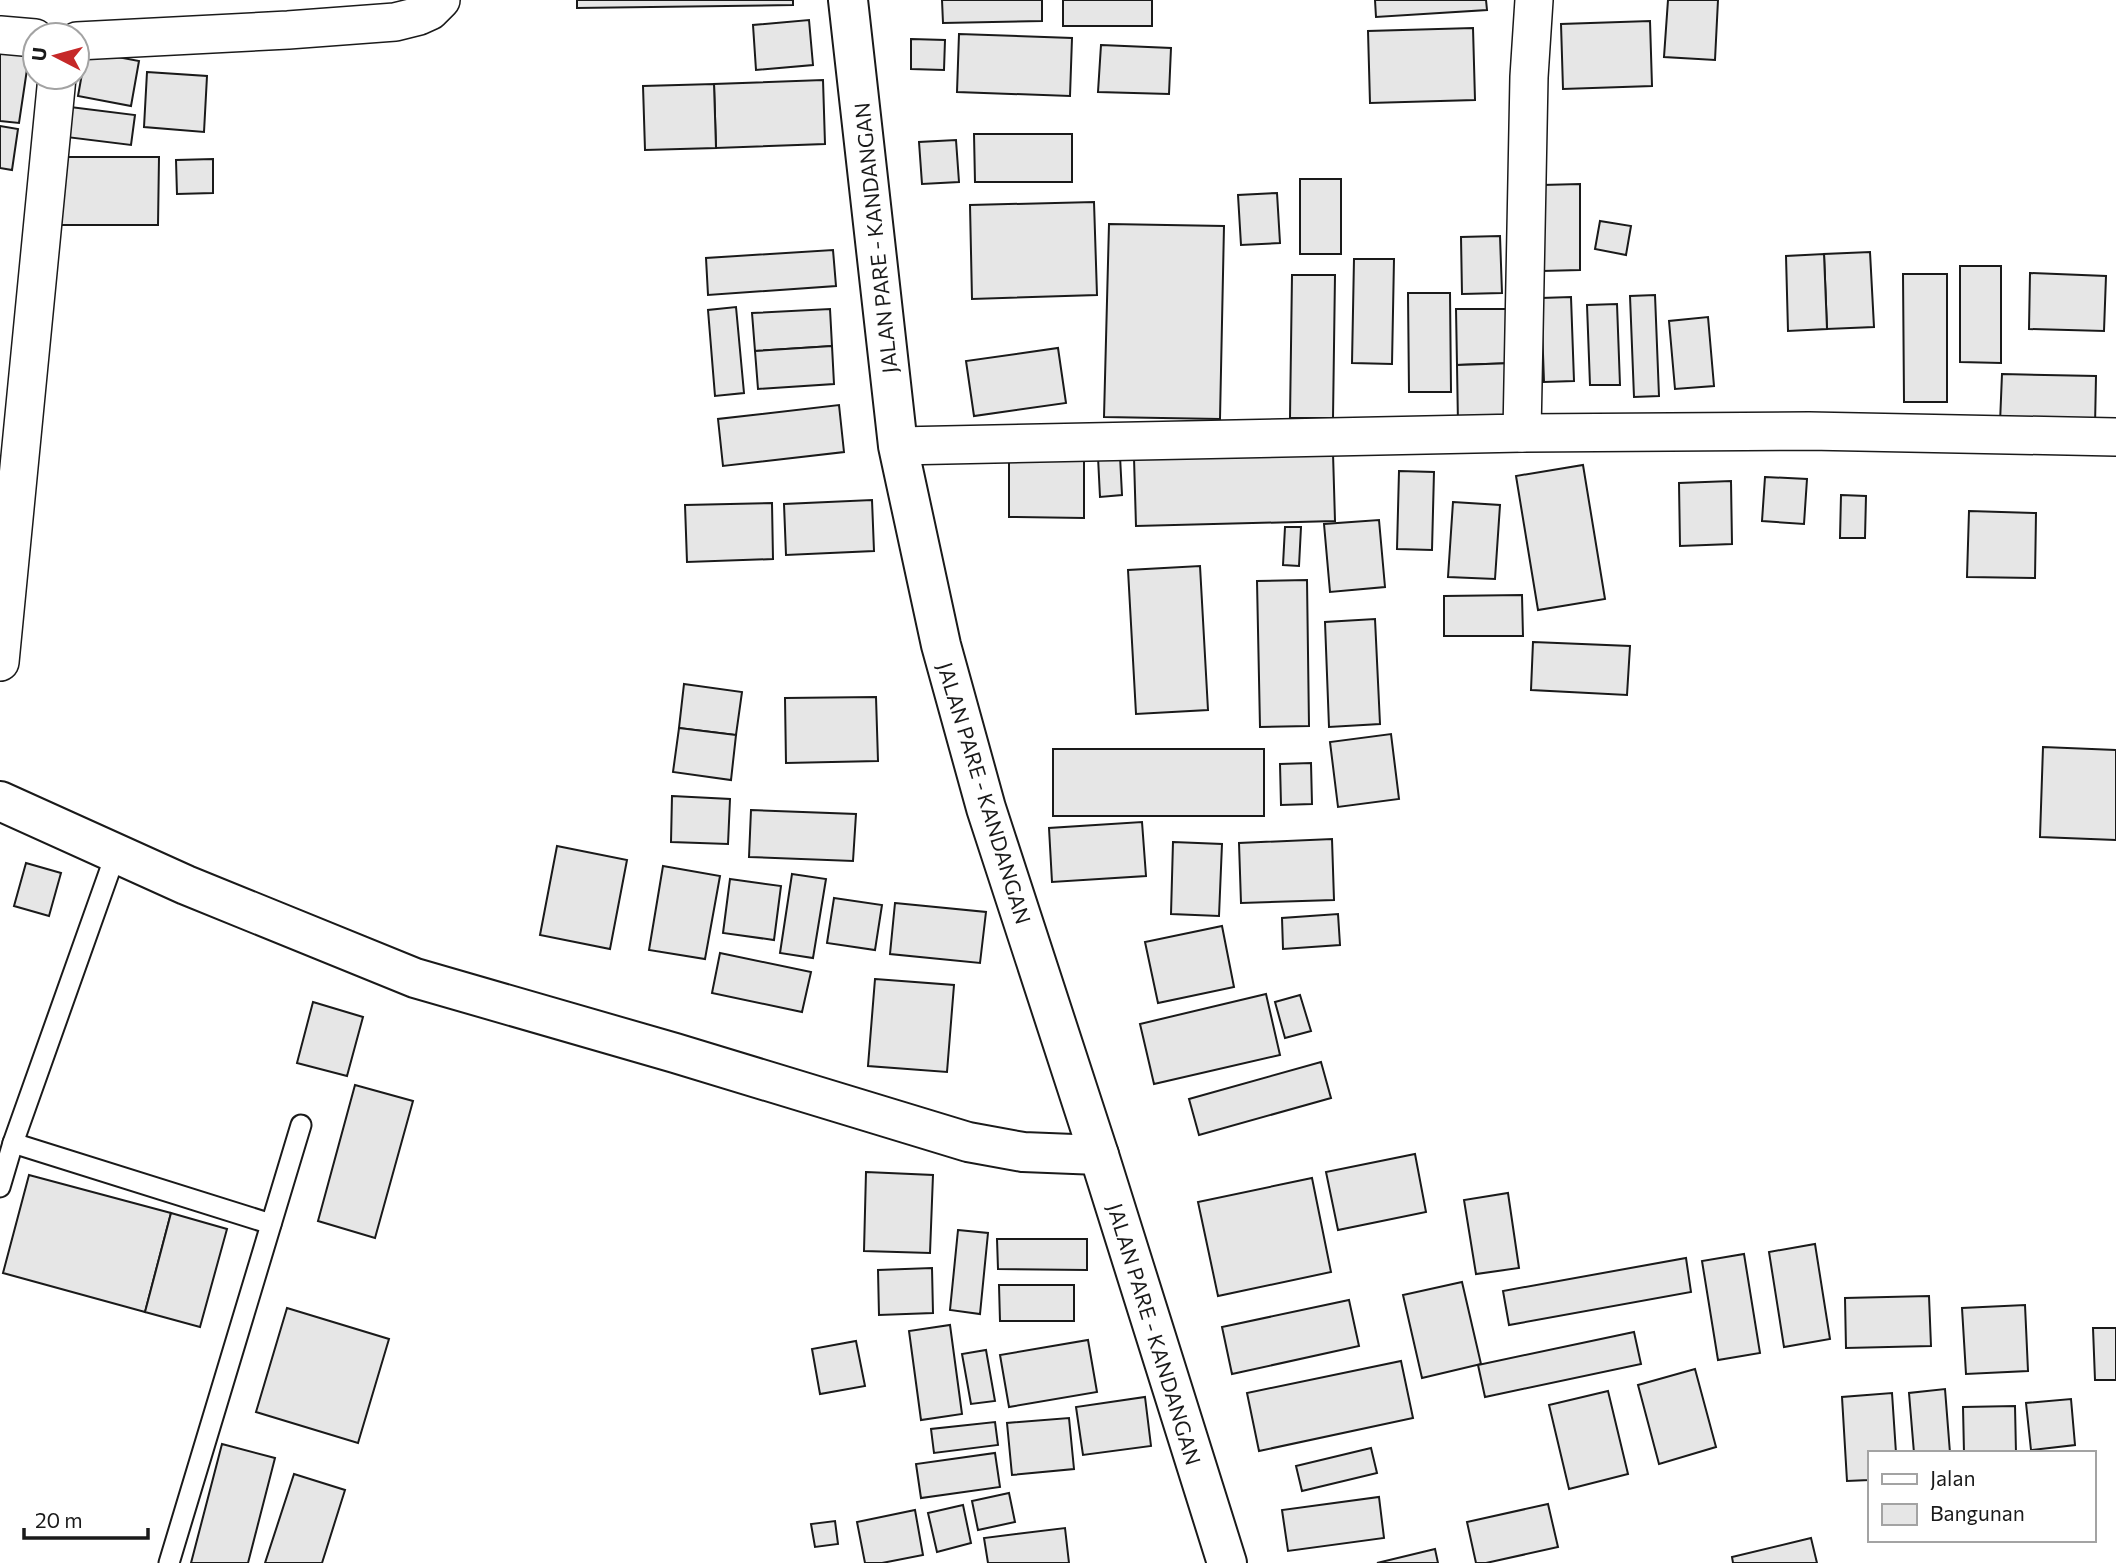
<svg xmlns="http://www.w3.org/2000/svg" width="2116" height="1563" font-family="Commissioner,sans-serif">
  <style>
    .building { fill: #e6e6e6; stroke: #1a1a1a; stroke-width: 2 }
    .lines { fill: none; stroke-linecap: round; stroke-linejoin: round }
    .lane-casing { stroke: #1a1a1a; stroke-width: 23 }
    .street-casing { stroke: #1a1a1a; stroke-width: 40 }
    .secondary-casing { stroke: #1a1a1a; stroke-width: 42 }
    .primary-casing { stroke: #1a1a1a; stroke-width: 42 }
    .lane { stroke: #fff; stroke-width: 19 }
    .street { stroke: #fff; stroke-width: 37 }
    .secondary { stroke: #fff; stroke-width: 38 }
    .primary { stroke: #fff; stroke-width: 38 }
    .labels { text-anchor: middle; dominant-baseline: central; stroke-width: 5; stroke-linejoin: round; paint-order: stroke }
    .street-label { font-size: 21px; fill: #1a1a1a; stroke: #fff }
  </style>
  <rect width="100%" height="100%" fill="#fff"/>
  <!-- building -->
  <g class="building">
    <path d="M577 0H793V5L577 8Z"/>
    <path d="M942 0H1042V21L943 23Z"/>
    <rect x="1063" y="0" width="89" height="26"/>
    <path d="M1375 0H1486L1487 10 1376 17Z"/>
    <path d="M1668 0H1718L1715 60 1664 57Z"/>
    <path d="M809 20 813 65 756 70 753 25Z"/>
    <path d="M1650 21 1652 86 1563 89 1561 24Z"/>
    <path d="M1473 28 1475 100 1370 103 1368 31Z"/>
    <path d="M959 34 1072 38 1070 96 957 92Z"/>
    <path d="M911 39 945 40 944 70 911 69Z"/>
    <path d="M1101 45 1171 48 1169 94 1098 92Z"/>
    <path d="M86 51 139 61 131 106 78 96Z"/>
    <path d="M0 52 29 56 19 123 0 121Z"/>
    <path d="M147 72 207 76 204 132 144 127Z"/>
    <path d="M823 80 825 144 716 148 714 84Z"/>
    <path d="M714 84 716 148 645 150 643 86Z"/>
    <path d="M62 106 135 115 131 145 58 136Z"/>
    <path d="M0 126 18 129 12 170 0 168Z"/>
    <path d="M974 134H1072V182H975Z"/>
    <path d="M956 140 959 182 922 184 919 142Z"/>
    <path d="M58 157H159L158 225H59Z"/>
    <path d="M213 159V193L177 194 176 160Z"/>
    <rect x="1300" y="179" width="41" height="75"/>
    <path d="M1580 184V270L1542 271V185Z"/>
    <path d="M1277 193 1280 243 1241 245 1238 195Z"/>
    <path d="M1094 202 1097 295 972 299 970 205Z"/>
    <path d="M1600 221 1631 226 1626 255 1595 249Z"/>
    <path d="M1109 224 1224 226 1220 419 1104 417Z"/>
    <path d="M1500 236 1502 293 1462 294 1461 237Z"/>
    <path d="M833 250 836 286 708 295 706 258Z"/>
    <path d="M1870 252 1874 327 1827 329 1824 254Z"/>
    <path d="M1824 254 1827 329 1788 331 1786 256Z"/>
    <path d="M1354 259H1394L1392 364 1352 363Z"/>
    <path d="M1960 266H2001V363L1960 362Z"/>
    <path d="M2030 273 2106 276 2104 331 2029 329Z"/>
    <path d="M1903 274H1947V402H1904Z"/>
    <path d="M1292 275H1335L1333 418H1290Z"/>
    <path d="M1408 293H1450L1451 392H1409Z"/>
    <path d="M1655 295 1659 396 1634 397 1630 296Z"/>
    <path d="M1571 297 1574 381 1544 382 1541 298Z"/>
    <path d="M1617 304 1620 385H1590L1587 305Z"/>
    <path d="M736 307 744 393 715 396 708 310Z"/>
    <path d="M830 309 832 346 755 351 752 313Z"/>
    <path d="M1456 309H1513L1514 363 1457 365Z"/>
    <path d="M1708 317 1714 386 1675 389 1669 321Z"/>
    <path d="M832 346 834 384 758 389 755 351Z"/>
    <path d="M1058 348 1066 403 974 416 966 361Z"/>
    <path d="M1514 363 1516 422 1458 424 1457 365Z"/>
    <path d="M2002 374 2096 376 2095 426 2000 423Z"/>
    <path d="M839 405 844 452 723 466 718 419Z"/>
    <path d="M1333 453 1335 521 1136 526 1134 458Z"/>
    <path d="M1120 456 1122 495 1100 497 1098 457Z"/>
    <path d="M1009 457H1084V518L1009 517Z"/>
    <path d="M1583 465 1605 599 1538 610 1516 476Z"/>
    <path d="M1399 471 1434 472 1432 550 1397 549Z"/>
    <path d="M1765 477 1807 479 1804 524 1762 521Z"/>
    <path d="M1731 481 1732 544 1680 546 1679 483Z"/>
    <path d="M1841 495 1866 496 1865 538H1840Z"/>
    <path d="M872 500 874 551 786 555 784 504Z"/>
    <path d="M1453 502 1500 505 1495 579 1448 577Z"/>
    <path d="M772 503 773 559 687 562 685 505Z"/>
    <path d="M1969 511 2036 513 2035 578 1967 577Z"/>
    <path d="M1379 520 1385 587 1330 592 1324 524Z"/>
    <path d="M1285 527H1301L1299 566 1283 565Z"/>
    <path d="M1200 566 1208 710 1136 714 1128 570Z"/>
    <path d="M1307 580 1309 726 1260 727 1257 581Z"/>
    <path d="M1522 595 1523 636H1444V596Z"/>
    <path d="M1375 619 1380 724 1329 727 1325 622Z"/>
    <path d="M1533 642 1630 646 1627 695 1531 690Z"/>
    <path d="M684 684 742 692 736 735 679 728Z"/>
    <path d="M876 697 878 761 786 763 785 698Z"/>
    <path d="M679 728 736 735 731 780 673 772Z"/>
    <path d="M1391 734 1399 799 1338 807 1330 742Z"/>
    <path d="M2043 747 2116 750V840L2040 837Z"/>
    <rect x="1053" y="749" width="211" height="67"/>
    <path d="M1311 763 1312 804 1281 805 1280 764Z"/>
    <path d="M672 796 730 799 728 844 671 842Z"/>
    <path d="M751 810 856 814 853 861 749 857Z"/>
    <path d="M1142 822 1146 876 1052 882 1049 828Z"/>
    <path d="M1332 839 1334 900 1241 903 1239 843Z"/>
    <path d="M1173 842 1222 844 1219 916 1171 914Z"/>
    <path d="M557 846 627 860 610 949 540 935Z"/>
    <path d="M26 863 61 873 49 916 14 906Z"/>
    <path d="M663 866 720 876 705 959 649 950Z"/>
    <path d="M792 874 826 879 813 958 780 953Z"/>
    <path d="M730 879 781 886 774 940 723 933Z"/>
    <path d="M834 898 882 905 875 950 827 943Z"/>
    <path d="M895 903 986 912 980 963 890 954Z"/>
    <path d="M1338 914 1340 945 1283 949 1282 918Z"/>
    <path d="M1222 926 1234 987 1158 1003 1145 942Z"/>
    <path d="M720 953 811 972 802 1012 712 993Z"/>
    <path d="M875 979 954 985 947 1072 868 1066Z"/>
    <path d="M1266 994 1280 1055 1154 1084 1140 1024Z"/>
    <path d="M1300 995 1311 1031 1285 1038 1275 1002Z"/>
    <path d="M313 1002 363 1017 347 1076 297 1063Z"/>
    <path d="M1321 1062 1331 1098 1199 1135 1189 1099Z"/>
    <path d="M355 1085 413 1101 375 1238 318 1221Z"/>
    <path d="M1415 1154 1426 1212 1338 1230 1326 1172Z"/>
    <path d="M866 1172 933 1175 930 1253 864 1251Z"/>
    <path d="M29 1175 171 1213 145 1312 3 1273Z"/>
    <path d="M1312 1178 1331 1272 1218 1296 1198 1202Z"/>
    <path d="M1508 1193 1519 1268 1476 1274 1464 1200Z"/>
    <path d="M171 1213 227 1229 200 1327 145 1312Z"/>
    <path d="M958 1230 988 1233 980 1314 950 1310Z"/>
    <path d="M997 1239H1087V1270L998 1269Z"/>
    <path d="M1815 1244 1830 1339 1784 1347 1769 1252Z"/>
    <path d="M1744 1254 1760 1353 1718 1360 1702 1261Z"/>
    <path d="M1686 1258 1691 1292 1509 1325 1503 1291Z"/>
    <path d="M932 1268 933 1313 879 1315 878 1270Z"/>
    <path d="M1462 1282 1481 1364 1422 1378 1403 1295Z"/>
    <path d="M999 1285H1074V1321H1000Z"/>
    <path d="M1929 1296 1931 1346 1846 1348 1845 1298Z"/>
    <path d="M1349 1300 1359 1346 1232 1374 1222 1327Z"/>
    <path d="M2025 1305 2028 1371 1966 1374 1962 1308Z"/>
    <path d="M287 1308 389 1339 358 1443 256 1412Z"/>
    <path d="M950 1325 962 1414 921 1420 909 1331Z"/>
    <path d="M2093 1328H2116V1380H2095Z"/>
    <path d="M1634 1332 1641 1364 1485 1397 1478 1365Z"/>
    <path d="M1088 1340 1097 1392 1009 1407 1000 1355Z"/>
    <path d="M856 1341 865 1386 820 1394 812 1349Z"/>
    <path d="M986 1350 995 1401 971 1404 962 1354Z"/>
    <path d="M1401 1361 1413 1418 1259 1451 1247 1393Z"/>
    <path d="M1695 1369 1716 1447 1659 1464 1638 1385Z"/>
    <path d="M1945 1389 1950 1453H1914L1909 1393Z"/>
    <path d="M1608 1391 1628 1474 1569 1489 1549 1405Z"/>
    <path d="M1892 1393 1896 1453H1869V1480L1847 1481 1842 1397Z"/>
    <path d="M1145 1397 1151 1446 1083 1455 1076 1407Z"/>
    <path d="M2071 1399 2075 1445 2031 1450 2026 1403Z"/>
    <path d="M2015 1406 2016 1453H1964L1963 1407Z"/>
    <path d="M1069 1418 1074 1469 1012 1475 1007 1423Z"/>
    <path d="M995 1422 998 1445 934 1453 931 1429Z"/>
    <path d="M222 1444 275 1458 248 1563H191Z"/>
    <path d="M1371 1448 1377 1473 1302 1491 1296 1466Z"/>
    <path d="M995 1453 1000 1487 921 1498 916 1464Z"/>
    <path d="M294 1474 345 1490 322 1563H265Z"/>
    <path d="M1009 1493 1015 1522 978 1530 972 1501Z"/>
    <path d="M1379 1497 1384 1538 1288 1551 1282 1510Z"/>
    <path d="M1548 1504 1558 1547 1486 1563H1476L1467 1522Z"/>
    <path d="M963 1505 971 1543 937 1552 928 1513Z"/>
    <path d="M915 1510 923 1555 882 1563H865L857 1522Z"/>
    <path d="M835 1521 838 1544 815 1547 811 1524Z"/>
    <path d="M1065 1528 1069 1563H988L984 1538Z"/>
    <path d="M1811 1538 1817 1563H1733L1732 1557Z"/>
    <path d="M1435 1549 1438 1563H1377Z"/>
  </g>
  <g class="lines">
    <!-- lane casing -->
    <g class="lane-casing">
      <g id="lane">
        <path d="M13 1143 271 1224"/>
        <path d="M0 1187 13 1143 116 853"/>
        <path d="M169 1563 301 1125"/>
      </g>
    </g>
    <!-- street casing -->
    <g class="street-casing">
      <g id="street">
        <path d="M0 35 35 38"/>
        <path d="M77 41 288 30 395 22 419 16 430 11 441 0"/>
        <path d="M1522 433 1809 431 2116 437"/>
        <path d="M898 446 1522 433 1529 77 1534 0"/>
        <path d="M0 662 57 77"/>
      </g>
    </g>
    <!-- secondary casing -->
    <g class="secondary-casing">
      <path id="secondary" d="M0 801 186 885 415 978 675 1053 968 1142 1023 1152 1099 1155"/>
    </g>
    <!-- primary casing -->
    <g class="primary-casing">
      <path id="primary" d="M848 0 898 446 941 645 986 808 1099 1155 1227 1563"/>
    </g>
    <!-- lane -->
    <use href="#lane" class="lane"/>
    <!-- street -->
    <use href="#street" class="street"/>
    <!-- secondary -->
    <use href="#secondary" class="secondary"/>
    <!-- primary -->
    <use href="#primary" class="primary"/>
  </g>
  <g class="labels">
    <!-- street labels -->
    <g class="street-label">
      <text transform="translate(875 238) rotate(-96)">JALAN PARE - KANDANGAN</text>
      <text transform="translate(985 793) rotate(73)">JALAN PARE - KANDANGAN</text>
      <text transform="translate(1155 1334) rotate(73)">JALAN PARE - KANDANGAN</text>
    </g>
  </g>
  <!-- legend -->
  <rect x="1868" y="1451" width="228" height="91" fill="#ffffff" stroke="#a3a3a3" stroke-width="2"/>
  <rect x="1882" y="1474" width="35" height="10" fill="#ffffff" stroke="#a3a3a3" stroke-width="2"/>
  <text x="1930" y="1486" font-size="21" fill="#1a1a1a">Jalan</text>
  <rect x="1882" y="1504" width="35" height="21" fill="#e6e6e6" stroke="#a3a3a3" stroke-width="2"/>
  <text x="1930" y="1521" font-size="21" fill="#1a1a1a">Bangunan</text>
  <!-- north arrow -->
  <g transform="translate(56 56) rotate(276)"><circle r="33" fill="#ffffff" stroke="#a3a3a3" stroke-width="2"/>
  <path d="M0-5L12 26L0 18L-12 26Z" fill="#c62828"/>
  <text y="-10" font-size="19" font-weight="bold" text-anchor="middle" fill="#1a1a1a">U</text>
  </g>
  <!-- scale -->
  <path d="M24 1528v10h124v-10" fill="none" stroke="#1a1a1a" stroke-width="3.5"/>
  <text x="35" y="1528" font-size="21" fill="#1a1a1a" stroke="#ffffff" stroke-width="5" paint-order="stroke">20 m</text>
</svg>
